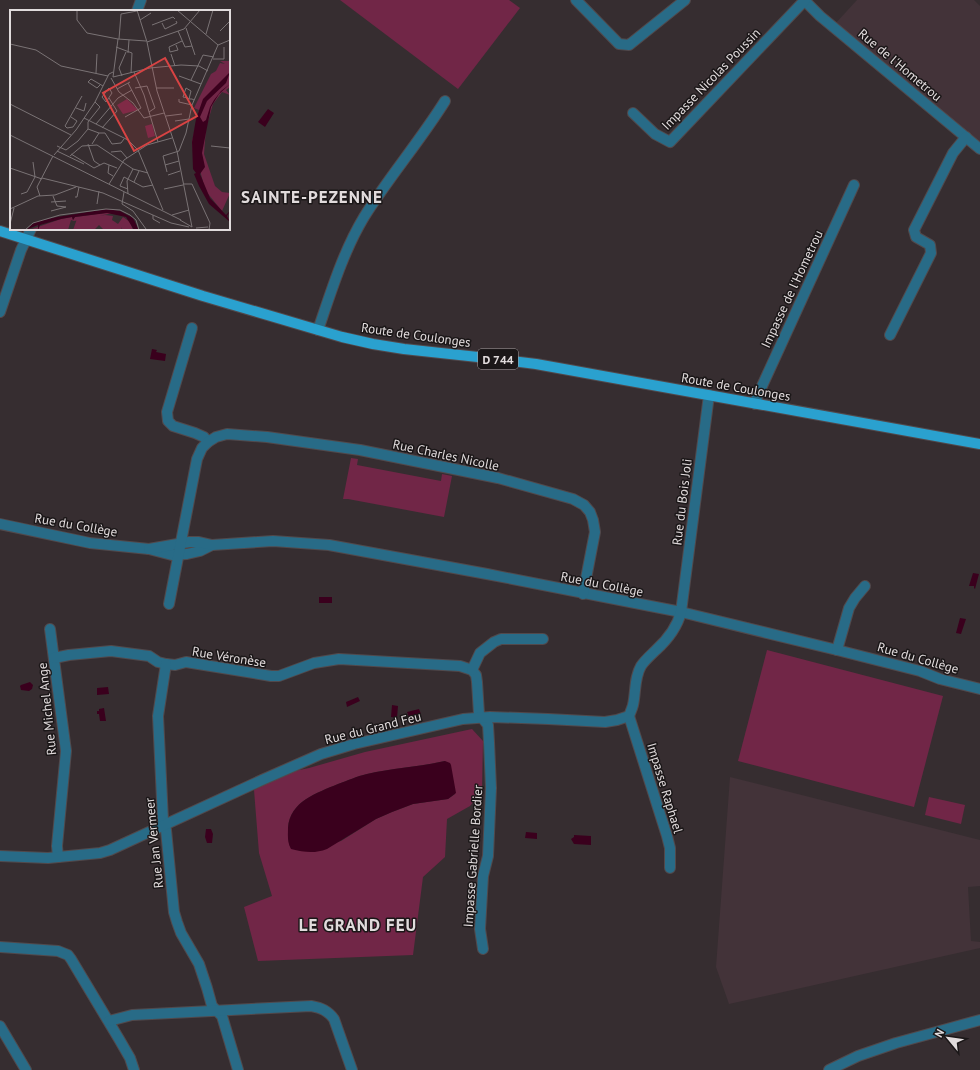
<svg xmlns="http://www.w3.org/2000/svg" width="980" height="1070" font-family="'PT Sans',sans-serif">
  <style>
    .built { fill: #433339 }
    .green { fill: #712647; fill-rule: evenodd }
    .water { fill: #3a001d }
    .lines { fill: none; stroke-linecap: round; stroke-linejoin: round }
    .minor-casing { stroke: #51494c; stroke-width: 12 }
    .major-casing { stroke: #51494c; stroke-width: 12 }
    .minor { stroke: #286b87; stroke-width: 10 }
    .major { stroke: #2aa1cf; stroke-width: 10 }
    .labels { text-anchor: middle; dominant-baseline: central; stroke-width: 3; stroke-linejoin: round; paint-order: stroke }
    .shield { fill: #1b1718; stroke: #a6a0a1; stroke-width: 1 }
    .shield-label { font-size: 12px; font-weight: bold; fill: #e1dbdc }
    .street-label { font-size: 13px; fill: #e1dbdc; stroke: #1b1718 }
    .district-label { font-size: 17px; font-weight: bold; letter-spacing: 1px; fill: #e1dbdc; stroke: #1b1718 }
    .inset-road { fill: none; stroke: #7a7375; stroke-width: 1 }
    .view { fill: #d84343; fill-opacity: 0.15; stroke: #d84343; stroke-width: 2 }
    .inset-edge { fill: none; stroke: #e1dbdc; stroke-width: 2 }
  </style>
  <rect width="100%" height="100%" fill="#362d30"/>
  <!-- built -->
  <g class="built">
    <path d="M857 0H974L980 6V148L835 24Z"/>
    <path d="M730 777 980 840V886L968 887 971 941 980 942V948L729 1004 716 967Z"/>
  </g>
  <!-- green -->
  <g class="green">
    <path d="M340 0H509L520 8 458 89Z"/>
    <path d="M351 458 358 459 357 465 441 481 442 474 452 476 444 517 348 499H343Z"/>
    <path d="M767 650 943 696 914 807 738 761Z"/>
    <path d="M472 729 483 741 482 791 470 806 447 819 445 857 423 877 413 955 258 961 244 907 272 896 259 853 254 790 290 772 309 768 365 752ZM445 761 455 794 448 799 413 804 392 812 376 819 341 841 301 851 291 848C288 842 288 835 288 828 290 801 317 793 338 784 347 781 357 776 367 774 393 768 419 767 445 761Z"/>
    <path d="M929 797 965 805 961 824 925 815Z"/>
  </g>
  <!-- water -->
  <g class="water">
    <path d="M268 109 274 113 265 127 258 122Z"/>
    <path d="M152 349 157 350 156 352 166 354 165 361 150 359Z"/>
    <path d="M973 573 979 574 975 589 974 588V586H969Z"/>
    <rect x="319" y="597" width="13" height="6"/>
    <path d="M960 618 966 619 961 634 956 633Z"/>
    <path d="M30 682 33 685 32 689 29 691 21 690 20 686 21 685Z"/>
    <path d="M108 687 109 694 97 695V688Z"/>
    <path d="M358 697 360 701 347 707 346 702Z"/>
    <path d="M392 705 398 706 397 718 391 717Z"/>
    <path d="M104 708 106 721H100L99 714H97V711H99V709Z"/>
    <path d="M419 709 421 714 409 717 407 712Z"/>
    <path d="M445 761 450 763 451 765 456 793 448 799 413 804 392 812 376 819 327 849C314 854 304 852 291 849 287 842 288 835 288 828 290 801 317 793 338 784 347 781 357 776 367 774 393 768 419 767 445 761Z"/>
    <path d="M206 829H211L213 834 212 843H207L205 837Z"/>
    <path d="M526 832 537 833V839L525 838Z"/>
    <path d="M574 835 591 836V845L574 844 571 839 574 837Z"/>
  </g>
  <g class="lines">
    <!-- minor casing -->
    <g class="minor-casing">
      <g id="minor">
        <path d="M576 0 619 44 629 45 685 0"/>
        <path d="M804 0 820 16 980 149"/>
        <path d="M137 11 141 0"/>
        <path d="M633 113 655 134 670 142 805 0"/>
        <path d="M0 312 21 250 31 229"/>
        <path d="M192 328 167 412 168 421 173 426 195 433 204 437 208 442"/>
        <path d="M318 330C331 292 343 252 364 217 389 177 420 141 445 101"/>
        <path d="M890 335 931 253 930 245 916 237 914 230 953 153 966 137"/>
        <path d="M755 404 757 397 854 185"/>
        <path d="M0 524 90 543 149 549 172 555 187 554 200 551 212 545"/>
        <path d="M149 549 189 542H199L212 545 273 541 329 545 487 574 681 612 837 650 920 671 940 679 980 689"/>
        <path d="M169 604 197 459 202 448 208 442 216 437 227 434 267 437 360 450 444 467 498 478 573 499 584 505 590 512 593 520 595 532 583 594"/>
        <path d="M50 629 66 751 57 846 58 857"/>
        <path d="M837 650 849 608 855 598 865 586"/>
        <path d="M54 658 69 655 111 651 149 656 158 662 166 664 175 665 186 662 271 676H279L314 663 339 659 460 666 472 670 476 675 477 682 479 714 488 725 489 742 491 788 488 856 483 876 480 929 483 949"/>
        <path d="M166 664 158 716 163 820 166 830 174 912 177 922 181 933 199 964 207 988 212 1006 222 1016 238 1070"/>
        <path d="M472 670 480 653 494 642 501 639H543"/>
        <path d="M629 716 667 836 670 848V868"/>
        <path d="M0 856 48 858 100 853 110 850 262 780 321 754 354 744 463 719 490 717 548 719 605 722 617 720 629 716C630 713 632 709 633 705 636 692 634 678 641 666 645 660 651 655 656 650 667 640 677 628 681 612L709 395"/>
        <path d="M0 947 58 951 68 955 71 959 119 1039 130 1058 134 1070"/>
        <path d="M109 1021 132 1015 311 1006C322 1008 328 1011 334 1019L352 1070"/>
        <path d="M0 1026 26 1070"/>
        <path d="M829 1070 858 1056 896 1043 980 1020"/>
      </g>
    </g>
    <!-- major casing -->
    <g class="major-casing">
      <path id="major" d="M0 231 203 296 342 337 373 344 404 349 487 358 536 364 980 444"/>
    </g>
    <!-- minor -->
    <use href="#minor" class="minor"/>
    <!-- major -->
    <use href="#major" class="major"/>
  </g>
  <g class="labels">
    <!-- shield labels -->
    <rect class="shield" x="478" y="349" width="40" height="20" rx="3"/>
    <g class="shield-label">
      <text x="498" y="359">D 744</text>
    </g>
    <!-- street labels -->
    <g class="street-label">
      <text transform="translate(900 65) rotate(40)">Rue de l'Hometrou</text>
      <text transform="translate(711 79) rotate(-46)">Impasse Nicolas Poussin</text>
      <text transform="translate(792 289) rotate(-65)">Impasse de l'Hometrou</text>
      <text transform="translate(416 335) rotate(8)">Route de Coulonges</text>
      <text transform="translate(736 387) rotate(10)">Route de Coulonges</text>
      <text transform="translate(446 455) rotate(12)">Rue Charles Nicolle</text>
      <text transform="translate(682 502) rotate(-83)">Rue du Bois Joli</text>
      <text transform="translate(76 525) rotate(10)">Rue du Collège</text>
      <text transform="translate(602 584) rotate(11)">Rue du Collège</text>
      <text transform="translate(229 657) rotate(9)">Rue Véronèse</text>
      <text transform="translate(918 658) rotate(16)">Rue du Collège</text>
      <text transform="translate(47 709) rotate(-96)">Rue Michel Ange</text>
      <text transform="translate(373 728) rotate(-14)">Rue du Grand Feu</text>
      <text transform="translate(665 788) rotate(73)">Impasse Raphael</text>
      <text transform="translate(154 843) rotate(-96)">Rue Jan Vermeer</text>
      <text transform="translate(473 856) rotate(-86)">Impasse Gabrielle Bordier</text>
    </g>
    <!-- district labels -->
    <g class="district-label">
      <text x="312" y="197">SAINTE-PEZENNE</text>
      <text x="358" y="925">LE GRAND FEU</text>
    </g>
  </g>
  <!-- overview -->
  <g transform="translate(10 10)">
    <rect width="220" height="220" fill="#362d30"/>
    <path d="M210 51H220V77L216 80 220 85 212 82 203 94 196 118 194 144 205 176 212 182 220 183 212 201 195 180 190 160H185L182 132 189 100 184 98 201 64 206 61 210 53 215 54ZM117 89 128 100 113 104 107 95ZM142 114 145 126 138 128 135 116ZM95 203H103L64 211 61 210 58 220H28L29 217 27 220H19L51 209 62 207 63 210 65 207ZM95 205 103 206 102 210 108 214 113 207 120 212 123 220H113L111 217 112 220H94L89 215 84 220H63L67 209Z" fill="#712647"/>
    <path d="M220 62 216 73 197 91 190 107 193 112 196 110 200 97 204 90 211 81 220 74 209 84 201 97 192 143 195 157 190 164 200 188 216 205 220 201 217 206 220 212 199 194 189 176 184 164 186 163 183 159 182 132 186 109 193 89ZM97 199 110 201 123 208 129 220H124L116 207 97 203 65 207 63 210 62 207 51 209 30 215 28 220V215L16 220 25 212 47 207Z" fill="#3a001d"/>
    <path class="inset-road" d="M67 0V10L77 23 108 29 136 31M127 0 137 32 147 81 167 141 182 217M167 0 208 35M130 10 141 3M152 13 155 19 167 13 166 11M142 15 163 7 165 9M176 18 185 45M168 21 175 37 182 36M210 21 219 12M196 24 203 0M109 29 111 4 127 1M137 32 174 19 190 0M0 34 26 40 51 56 98 66M166 35 168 40 160 42 159 37 172 31M208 35 220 30M106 37 122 43 121 63M118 43 119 30M161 44 165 56M203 49H214V37M124 62 134 85 148 132M86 63 87 44M112 66 109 58 116 42M169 66 191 74M103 67 140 58 171 55 189 56 198 61M103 67 108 29M101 68 109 82 123 93 134 108 154 103M181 70 193 45 204 47M90 75 87 78 78 72 81 69 93 76M99 78 102 83 96 92 92 87ZM125 78 137 76 145 98 139 102M146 78H164M107 79 120 72M169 89V92L182 95M179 89 181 81 176 78 173 87 178 88 179 89H182L184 90M0 94 61 125M66 98 74 101 76 93M156 106 172 104M61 107 67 111 63 117 57 118 55 116 72 86M115 107 131 98 118 73M74 108 118 130 128 140 153 200M165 111 179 109M86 114 108 88 122 80M92 118 107 101 99 88M78 119V112L90 97 85 92M95 123 102 134 111 133 114 129M0 125 171 210M78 134 84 151 90 155M82 134 89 123H95M47 136 56 140 68 131 78 119 89 123M201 136 220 138M47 141 74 154M101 142 111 141 117 148M61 144 84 158 94 153 107 158M44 145 66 120 85 92 99 64 103 62M60 146 72 136 87 135 123 159 138 163M99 155 98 163 103 166M155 155 169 151M0 158 32 169M157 162 153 146 169 141 176 123 182 95 208 35M158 165 170 161M32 168 93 183 161 213 179 217M124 172 129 161M99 174 114 150 137 135 162 128M174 174H182L200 213 199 220M118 179 110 176 114 167 133 177 143 175M154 179 173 175M114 182 112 194 123 201 136 219M11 184 17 182 25 167 23 152M118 184 117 171 123 159M30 186 27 177 43 146M65 187H67L69 177M41 192 56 191M87 194 89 181M0 199 28 186 45 185 66 177M41 201 56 197 47 196 43 186M143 205V209L150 213M162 205 179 200M170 210 182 217M0 214 4 198M186 218 198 217M15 220 23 213 50 205 96 199 110 200 120 205 126 210 129 220"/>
    <path class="view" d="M155 48 187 106 124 141 93 83Z"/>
    <rect width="220" height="220" class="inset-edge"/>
  </g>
  <!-- north arrow -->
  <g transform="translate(948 1038) rotate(299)" stroke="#1b1718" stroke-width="3" paint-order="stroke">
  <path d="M0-3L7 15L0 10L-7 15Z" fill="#e1dbdc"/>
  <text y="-6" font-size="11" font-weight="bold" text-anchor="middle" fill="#e1dbdc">N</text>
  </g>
</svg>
